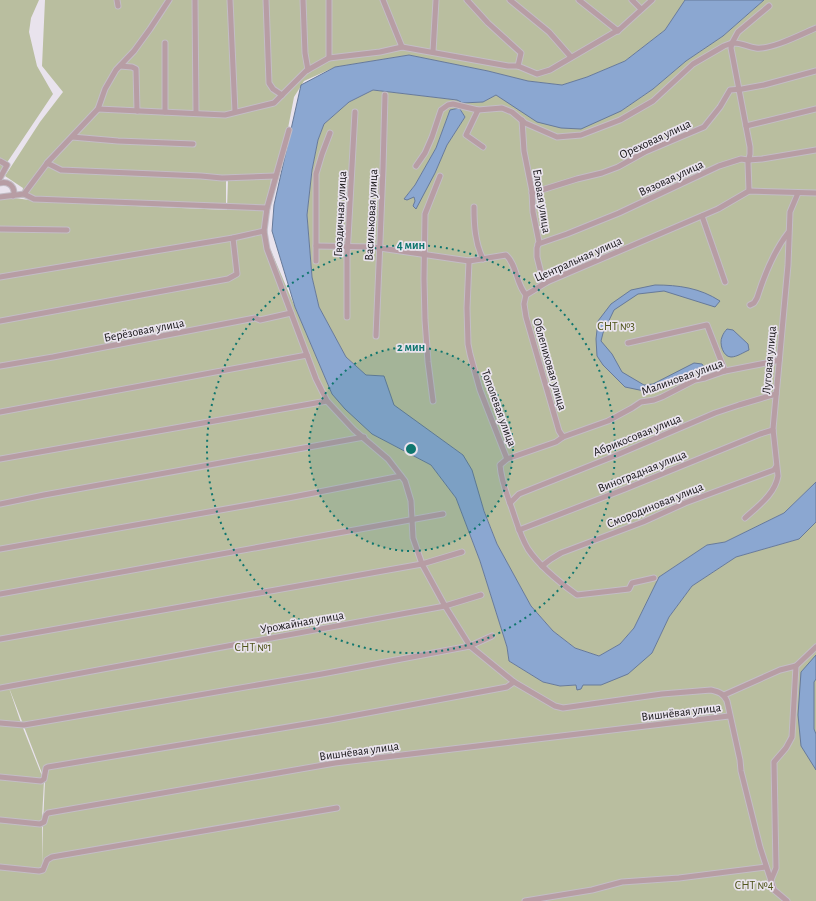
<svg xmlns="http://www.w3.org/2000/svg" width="816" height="901" font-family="'Alegreya Sans',sans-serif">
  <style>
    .green { fill: #b9be9f; fill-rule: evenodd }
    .water { fill: #8ba7d1; stroke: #677a99 }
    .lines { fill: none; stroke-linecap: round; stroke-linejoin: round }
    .street-casing { stroke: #c3bdc6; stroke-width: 7 }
    .street { stroke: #b79da4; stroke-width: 5 }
    .ring { fill: none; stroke: #0f766e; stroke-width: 2; stroke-dasharray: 2 4 }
    .labels { text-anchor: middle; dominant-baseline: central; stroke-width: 3.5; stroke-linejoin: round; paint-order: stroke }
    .street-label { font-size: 12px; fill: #141215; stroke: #e9e3ed }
    .park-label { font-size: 12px; fill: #50551b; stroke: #e9e3ed }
    .centre { fill: #0f766e; stroke: #e9e3ed; stroke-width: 2 }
    .ring-label { font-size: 12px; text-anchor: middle; font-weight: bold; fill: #0f766e; stroke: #e9e3ed; stroke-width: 3.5; stroke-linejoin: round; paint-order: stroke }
  </style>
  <rect width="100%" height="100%" fill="#e9e3ed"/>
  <!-- green -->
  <g class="green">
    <path d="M0 0H39L31 18 29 32 37 66 53 94 0 173Z"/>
    <path d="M45 0H685L665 30 625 61 587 77 562 85 528 81 488 71 409 55 335 67 304 81 294 97 279 175 226 178V206L21 198 23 188 5 176 40 122 63 92 42 66Z"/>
    <path d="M764 0H816V482L784 513 725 542 707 545 659 577 634 628 620 644 599 656 575 648 553 631 531 606 497 544 463 455 393 405 384 376 366 375 346 357 319 307 312 277 307 215 312 170 318 140 324 124 349 102 373 90 457 100 461 102 459 108 450 110 436 148 415 185 404 199 414 196 415 201 435 173 447 145 465 117 460 108 462 103 483 102 496 95 515 106 621 111 653 89 686 61 723 36Z"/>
    <path d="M271 179 266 239 332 394 372 434 431 465 456 498 480 561 507 647 509 661 543 682 560 686 576 685 577 689 583 685H601L652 653 669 617 692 586 736 557 799 539 816 522V901H0V196L44 202 227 210 228 180ZM8 685 45 781 43 824V867L42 818 44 781 21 723Z"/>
  </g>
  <!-- water -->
  <g class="water">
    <path d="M685 0H764L723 36 686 61 653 89 621 111 581 129 561 128 537 122 496 95 483 102 462 103 460 109 465 117 447 145 435 173 416 209 413 206 415 201 414 197 407 200 404 199 415 185 436 148 450 110 459 108 461 102 457 100 373 90 349 102 324 124 318 140 312 170 307 215 312 277 319 307 346 357 366 375 384 376 394 405 463 455 472 470 484 511 497 544 531 606 553 631 575 648 599 656 620 644 634 628 659 577 707 545 725 542 784 513 816 482V522L799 539 736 557 692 586 669 617 652 653 628 674 601 685H583L581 689 577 690 576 685 560 686 543 682 509 661 507 647 480 561 456 498 431 465 372 434 345 409 332 394 295 307 272 231 274 205 301 85 335 67 409 55 488 71 528 81 562 85 587 77 625 61 665 30Z"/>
    <path d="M655 285C679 285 700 288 720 301L715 307 664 291 638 294 614 310 603 333 601 341 612 354 622 372 644 385 653 384 694 363 702 364 705 368 656 391 649 392 625 387 603 365 597 356 596 339 598 321 611 304 631 290Z"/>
    <path d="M727 329 733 330 748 344 749 350C744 352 737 357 731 357 723 357 719 343 722 337 723 334 725 331 727 329Z"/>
    <path d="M816 655V679L814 682V729L816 734V770L801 746 798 715 801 672Z"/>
  </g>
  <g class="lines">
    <!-- street casing -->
    <g class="street-casing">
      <g id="street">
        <path d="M117 0 118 6"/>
        <path d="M195 0 196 113"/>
        <path d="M230 0 235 112"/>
        <path d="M266 0 269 83 273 89 282 95"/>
        <path d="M303 0 305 53 308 70"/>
        <path d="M329 0V58"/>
        <path d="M383 0 402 47"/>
        <path d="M467 0 488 23 521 53 518 66"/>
        <path d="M510 0 549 32 571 57"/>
        <path d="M579 0 618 31"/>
        <path d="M632 0 641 9"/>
        <path d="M433 52 436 0"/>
        <path d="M120 66 132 67 136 69 137 111"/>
        <path d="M98 109 225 115 274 103 306 71 329 58 380 52 402 47 508 66H518L537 74 550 70 620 29 652 0"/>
        <path d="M478 110 466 135 483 147"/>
        <path d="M165 112V43"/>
        <path d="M522 120 524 151 532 191 533 212 539 242 537 248V257L541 273 547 282"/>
        <path d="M746 126 816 109"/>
        <path d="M289 130 267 208 264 231 267 249 316 379 327 401 354 430 388 459 405 481 411 501 413 538 422 564 445 606 470 646 514 682 555 706 563 708 662 694 711 690C719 692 723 693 727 701L740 760 741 771 760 847 774 890 787 901"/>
        <path d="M72 137 118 141 193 144"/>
        <path d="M0 161 7 165 0 178"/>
        <path d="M47 163 61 170 201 176 222 178 275 176"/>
        <path d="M416 166 425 153 432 137 441 110 448 105 453 104 478 110 502 108 512 112 525 123 557 137 581 135 620 120 653 101 693 64 724 46 732 43 738 32 769 6"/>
        <path d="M0 183C7 181 14 185 14 193L13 196"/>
        <path d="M749 191 748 163 750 154V147L731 48 732 43C741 42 747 47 756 48 771 50 802 34 816 28"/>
        <path d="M532 193 577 179 602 173 618 167 645 152 704 127 720 107 730 90 742 89 764 85 816 71"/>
        <path d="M24 194 34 199 267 208"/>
        <path d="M0 197 24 194 48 162 98 109 105 89 116 70 134 51 150 29 169 0"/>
        <path d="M474 207C474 225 475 243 483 259"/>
        <path d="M702 216 725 282"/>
        <path d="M0 229 67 230"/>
        <path d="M538 244 567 234 619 213 719 166 741 159 748 160 762 159 816 150"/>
        <path d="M316 246 373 247 469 261 506 255C517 265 516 284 526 295L547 282 718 209 749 191 816 193"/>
        <path d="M316 261V174L322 154 330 133"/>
        <path d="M469 261 467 308 468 344 470 354 480 390 507 459 500 465C501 480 506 492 511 506 516 520 520 536 528 549 540 567 559 582 577 595L629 589 632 583 654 578"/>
        <path d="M0 277 233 238 264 231"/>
        <path d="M526 295 524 304 526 317 559 431 563 437"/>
        <path d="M750 305 754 303 757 298C764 276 774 251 788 233"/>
        <path d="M347 317V256L355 112"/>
        <path d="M0 321 228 279 237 274 233 238"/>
        <path d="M376 336 383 169 385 95"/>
        <path d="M628 343 707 325 725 371"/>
        <path d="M0 366 53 357 255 318 260 320 291 313"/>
        <path d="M433 401 428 362 425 320 424 279 425 214 440 176"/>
        <path d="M0 412 307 355"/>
        <path d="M0 459 327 401"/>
        <path d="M507 459 556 442 563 437 608 421 632 408 641 402 654 400 662 397 695 380 705 378 725 371 771 362 779 360"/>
        <path d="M510 503 519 494 612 457 715 413 739 405 776 394"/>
        <path d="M0 504 44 495 364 437"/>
        <path d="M745 518C758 506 775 494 778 476L773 429 788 265 790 212 798 193"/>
        <path d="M519 530 625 489 760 434 773 430"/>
        <path d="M0 549 288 498 401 476"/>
        <path d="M542 566 551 559 561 553 643 522 685 503 774 470 776 467"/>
        <path d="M0 594 443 514"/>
        <path d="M0 639 422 564 462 552"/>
        <path d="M0 688 445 606 481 595"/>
        <path d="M724 695 780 670 796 666"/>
        <path d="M0 723 24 725 322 674 470 646 492 636"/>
        <path d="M0 777 41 781 44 779 46 768 48 767 330 720 507 687 514 682"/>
        <path d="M0 820 40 824 44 822 46 815 48 813 335 763 729 716"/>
        <path d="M0 867 39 871 43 870 47 860 52 857 337 808"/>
        <path d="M771 880 776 868 774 762 786 748 792 737 796 666 816 647"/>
        <path d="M525 901 592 890 622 882 679 878 766 867"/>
      </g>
    </g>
    <!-- street -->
    <use href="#street" class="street"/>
  </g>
  <!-- distance rings -->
  <circle cx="411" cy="449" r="102" fill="#0f766e" fill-opacity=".12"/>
  <g class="ring">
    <circle cx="411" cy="449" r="102"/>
    <circle cx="411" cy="449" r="204"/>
  </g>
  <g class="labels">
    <!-- street labels -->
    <g class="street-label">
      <text transform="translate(655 139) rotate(-25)">Ореховая улица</text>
      <text transform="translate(671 178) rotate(-25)">Вязовая улица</text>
      <text transform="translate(542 201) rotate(81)">Еловая улица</text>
      <text transform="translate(340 214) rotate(-87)">Гвоздичная улица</text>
      <text transform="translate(371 215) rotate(-87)">Васильковая улица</text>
      <text transform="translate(578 259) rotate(-24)">Центральная улица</text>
      <text transform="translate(144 330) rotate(-11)">Берёзовая улица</text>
      <text transform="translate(769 360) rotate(-85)">Луговая улица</text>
      <text transform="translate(550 364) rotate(74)">Облепиховая улица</text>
      <text transform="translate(682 377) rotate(-20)">Малиновая улица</text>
      <text transform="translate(499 408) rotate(70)">Тополевая улица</text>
      <text transform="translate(637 435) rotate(-22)">Абрикосовая улица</text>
      <text transform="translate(642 471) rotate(-22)">Виноградная улица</text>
      <text transform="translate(655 505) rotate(-22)">Смородиновая улица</text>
      <text transform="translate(302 622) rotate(-10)">Урожайная улица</text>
      <text transform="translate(681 712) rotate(-7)">Вишнёвая улица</text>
      <text transform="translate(359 751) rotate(-8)">Вишнёвая улица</text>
    </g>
    <!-- park labels -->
    <g class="park-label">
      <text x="616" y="326">СНТ №3</text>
      <text x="253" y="647">СНТ №1</text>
      <text x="754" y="885">СНТ №4</text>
    </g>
  </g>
  <circle cx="411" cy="449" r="6" class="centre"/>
  <g class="ring-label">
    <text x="411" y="249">4 мин</text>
    <text x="411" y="351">2 мин</text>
  </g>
</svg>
